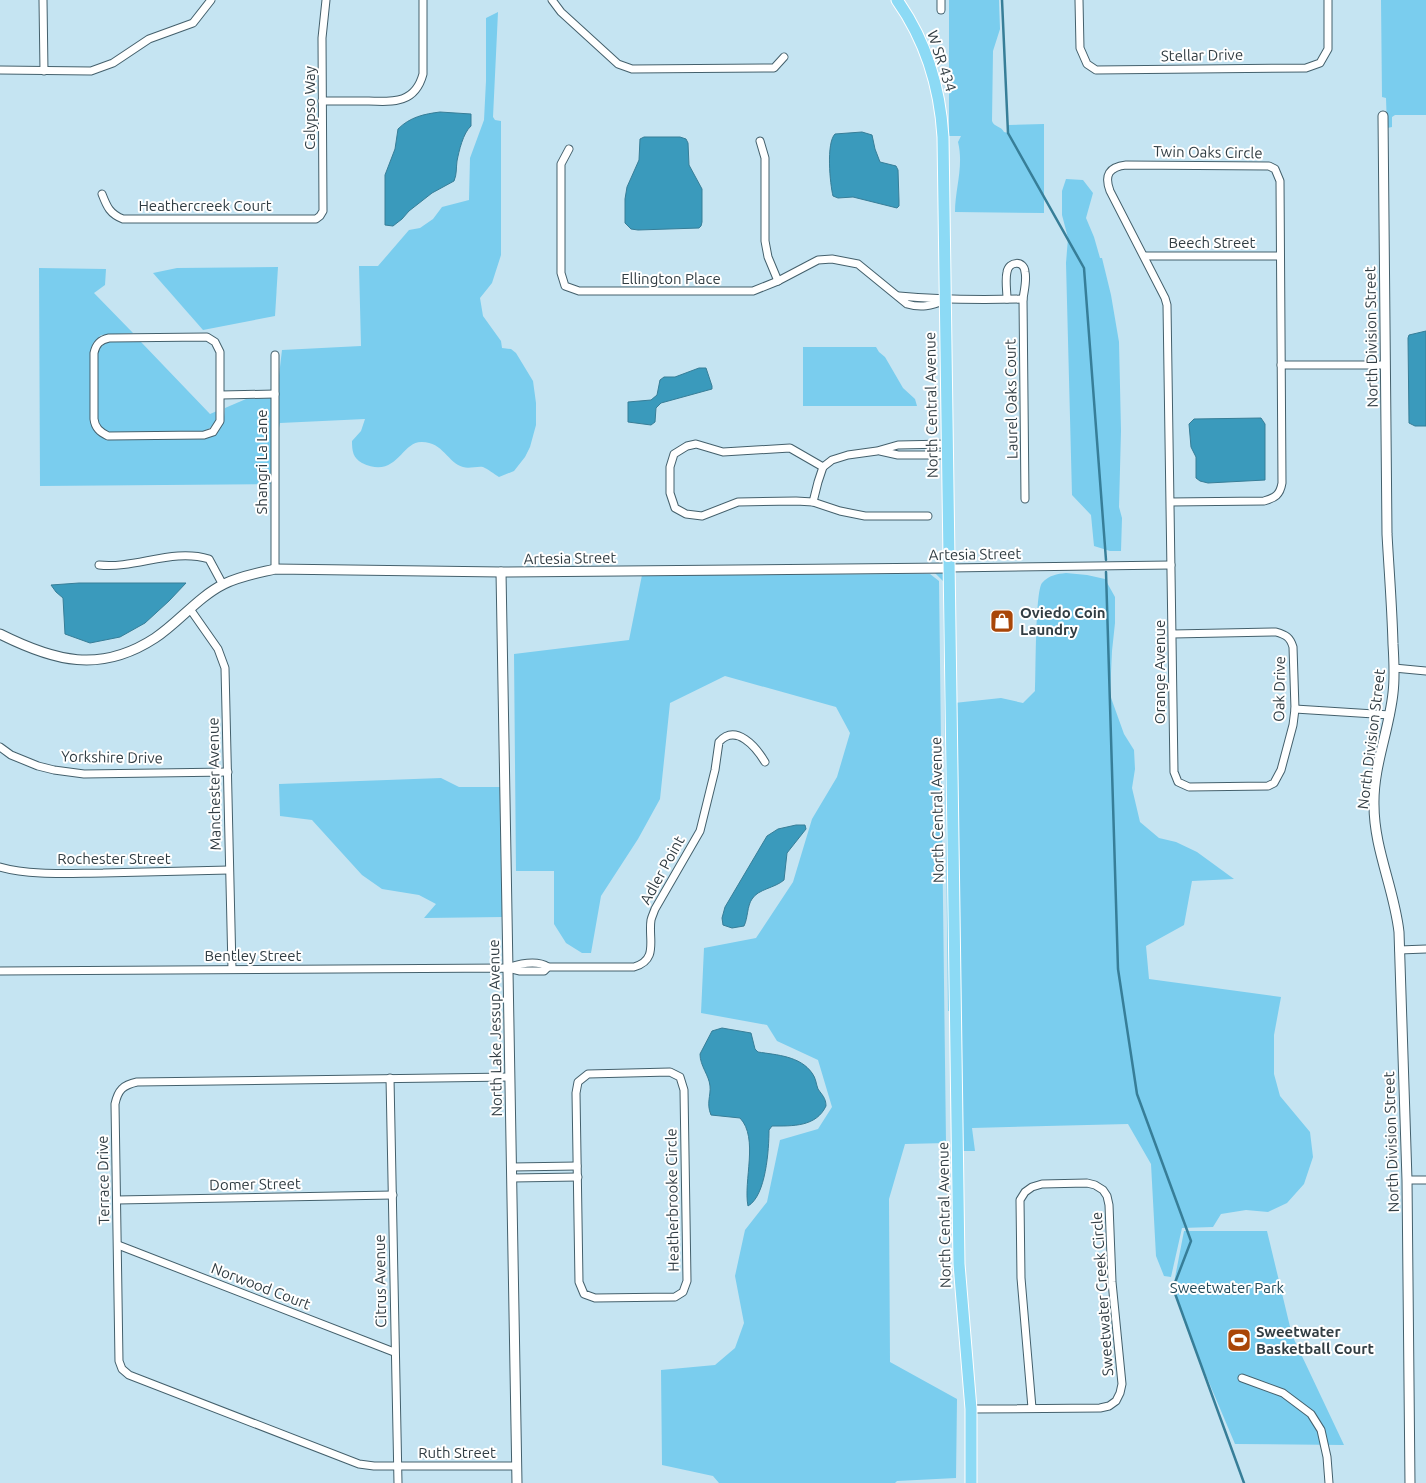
<svg xmlns="http://www.w3.org/2000/svg" width="1426" height="1483" font-family="Ubuntu,sans-serif">
  <style>
    .green { fill: #7acdee }
    .water { fill: #3a9abc; stroke: #377e98 }
    .lines { fill: none; stroke-linecap: round; stroke-linejoin: round }
    .stream { stroke: #377e98; stroke-width: 2.5 }
    .minor-casing { stroke: #44606c; stroke-width: 9 }
    .tertiary-casing { stroke: #44606c; stroke-width: 11 }
    .primary-casing { stroke: #fff; stroke-width: 13 }
    .minor { stroke: #fff; stroke-width: 7 }
    .tertiary { stroke: #fff; stroke-width: 9 }
    .primary { stroke: #8cdaf5; stroke-width: 11 }
    .labels { text-anchor: middle; dominant-baseline: central; stroke-width: 4; stroke-linejoin: round; paint-order: stroke }
    .street-label { font-size: 15px; fill: #313d43; stroke: #fff }
    .poi-label { font-size: 15px; font-weight: bold; fill: #313d43; stroke: #fff; text-anchor: start }
    .park-label { font-size: 15px; fill: #204958; stroke: #fff }
  </style>
  <rect width="100%" height="100%" fill="#c5e4f2"/>
  <!-- green -->
  <g class="green">
    <path d="M949 0H999L1000 29 993 51 992 121C994 127 1001 126 1004 132L1008 133V125L1044 124V213L955 212C955 189 964 166 958 142L961 136H949Z"/>
    <path d="M1381 0H1426V115H1395L1392 117V127L1387 128 1386 98 1382 97Z"/>
    <path d="M498 12 493 117 495 120 501 121V255L492 283 480 298 483 316 501 341 502 348 511 349 516 353 533 381 536 403V425L530 447 525 457 514 471 499 477C494 474 488 469 483 467 477 466 469 469 463 467 448 463 443 442 422 442 401 441 397 480 362 463 353 458 352 451 352 441L361 431 365 419 280 423 278 433V384L282 350 361 346 359 266H378L409 230 420 228 433 219 442 207 469 200 470 158 484 120 486 81V18Z"/>
    <path d="M1066 179 1083 180 1093 193 1086 218 1094 237 1100 258H1102L1111 295 1119 342 1121 431 1119 507 1122 518 1121 551H1110L1094 546 1091 515 1072 495 1066 263 1068 238 1062 215V191Z"/>
    <path d="M278 267 275 316 203 330 153 273 177 268Z"/>
    <path d="M39 268 106 269 105 285 94 293 133 333 101 335 93 343 90 353V419C92 431 98 436 108 440L204 439C221 436 224 423 225 408L246 399 271 398 272 484 40 486Z"/>
    <path d="M109 342H141L210 414 217 411C217 421 214 428 203 431L109 432 101 427 98 419V353C100 347 103 344 109 342Z"/>
    <path d="M803 347H876L879 352 885 357 903 388 915 399 917 406H803Z"/>
    <path d="M934 572H945L950 1011H948L943 581Z"/>
    <path d="M1066 573 1087 575 1105 579 1115 597V623L1112 651 1110 695 1124 734 1134 750 1135 769 1132 788 1140 822 1159 838 1176 842 1197 852 1234 879 1192 881 1184 925 1146 946 1149 979 1281 997 1274 1035V1074L1280 1096 1310 1132 1313 1157 1304 1184 1287 1203 1268 1212 1246 1210 1221 1214 1213 1227 1182 1228 1171 1277 1164 1276 1156 1256 1151 1164 1128 1124 972 1128 975 1151H961L954 703 1001 698 1023 703 1035 691C1036 674 1035 592 1042 583 1049 575 1057 574 1066 573Z"/>
    <path d="M930 574 939 581 946 1143 905 1144 889 1199 890 1362 957 1399 956 1478 897 1481 895 1483H719L713 1476 662 1465 661 1370 715 1365 735 1348 744 1323 735 1276 745 1230 767 1202 780 1140 818 1129 832 1107 818 1060 777 1041 767 1025 701 1013 704 948 756 938 793 882 812 819 837 777 850 733 836 707 725 676 670 703 660 799 638 839 601 896 591 953H582L566 943 554 924V871H516L514 654 629 640 642 575Z"/>
    <path d="M441 778 459 787H501L503 917 424 918 436 904 419 895 382 889 362 875 312 820 280 816 279 784Z"/>
    <path d="M1184 1231H1267L1292 1335 1344 1445 1235 1444 1197 1354 1173 1288Z"/>
  </g>
  <!-- water -->
  <g class="water">
    <path d="M440 112 471 114V126C463 133 459 151 457 161 456 168 457 174 454 181L432 193 409 211 402 219 393 226 385 225V175L395 149 398 129C410 117 424 114 440 112Z"/>
    <path d="M862 132 872 135 875 149 880 162 896 166 898 170 899 201V206L897 208 853 197 838 198 833 196C830 184 826 143 835 134Z"/>
    <path d="M644 137H680L686 139 688 143 689 165 702 189V222L701 226 699 228 638 230 631 229 625 223V199L627 187 639 160 640 139Z"/>
    <path d="M1426 331V426H1415L1409 423 1408 338 1409 335Z"/>
    <path d="M699 368H706L712 386V389L661 403 656 408 655 422 651 425 628 422V402L651 400 657 395 660 380 664 377H675Z"/>
    <path d="M1261 418 1265 424V480L1208 483 1200 481 1196 478V457L1191 447 1189 424 1194 419Z"/>
    <path d="M79 583H186L169 601 145 623 120 637 90 643 65 634 63 598 56 592 51 585Z"/>
    <path d="M796 825H805L806 829 787 853 784 880C775 888 758 889 752 899 747 906 748 918 744 926L732 928 723 925 722 918 725 907 767 836 778 829Z"/>
    <path d="M722 1028 751 1033 755 1049 758 1052C777 1055 800 1056 812 1073 816 1078 816 1084 818 1089 822 1095 826 1098 826 1106 816 1127 793 1126 772 1126L769 1130C769 1149 766 1196 748 1206 743 1181 759 1138 740 1118L711 1115C706 1103 711 1096 710 1086 709 1075 700 1066 700 1054L712 1031Z"/>
  </g>
  <g class="lines">
    <!-- stream -->
    <g class="stream">
      <path d="M1002 0 1008 133 1084 268 1106 560"/>
      <path d="M1106 572 1118 969 1137 1094 1191 1241 1173 1288 1244 1483"/>
    </g>
    <!-- minor casing -->
    <g class="minor-casing">
      <g id="minor">
        <path d="M43 0 44 71"/>
        <path d="M552 0 561 12 618 64 632 69 774 68 784 57"/>
        <path d="M941 0V10"/>
        <path d="M1079 0 1080 48 1087 64 1096 70 1306 68 1320 63 1328 49V0"/>
        <path d="M0 70 91 71 113 63 149 39 193 23 211 0"/>
        <path d="M322 101C337 101 352 101 366 101 393 102 415 104 423 74V0"/>
        <path d="M760 141 765 158V241L768 257 778 281"/>
        <path d="M569 149 561 164V273L565 286 579 291H753L778 281 818 260 832 259 858 264 907 304C921 308 931 306 945 300"/>
        <path d="M102 194C107 207 110 214 123 219H316L320 216 323 211 322 38 326 0"/>
        <path d="M1145 256H1279"/>
        <path d="M899 296C940 300 981 300 1023 299"/>
        <path d="M1007 299C1007 291 1005 280 1007 272 1009 261 1024 260 1025 272 1027 280 1024 291 1023 299L1025 499"/>
        <path d="M207 337 215 342 220 352V421L213 432 204 435 108 436C100 432 95 428 94 419V353C96 344 100 340 109 338Z"/>
        <path d="M275 355V569"/>
        <path d="M1281 365H1385"/>
        <path d="M221 395 275 394"/>
        <path d="M880 451 898 455H947"/>
        <path d="M823 467 790 448 723 452 696 444 687 446 674 454 670 467V493L675 508 686 514 702 516 738 502 796 501 813 502 840 511 865 516H928"/>
        <path d="M813 502 818 482 823 467 832 460 848 455 877 451 898 445 947 444"/>
        <path d="M1170 502 1264 501C1275 498 1280 495 1282 483L1280 181 1275 169 1269 166 1126 165C1109 167 1104 175 1110 191L1165 298 1167 305 1174 772 1178 782 1189 787 1268 786 1274 783 1281 770 1293 725 1295 709 1293 647C1290 637 1286 635 1276 632L1173 634"/>
        <path d="M99 565C136 569 172 548 209 559L223 585"/>
        <path d="M949 568 1171 565"/>
        <path d="M190 609 218 649 225 668 232 969"/>
        <path d="M1394 668 1426 671"/>
        <path d="M1295 709 1390 715"/>
        <path d="M0 747 11 755 38 766 54 770 84 774 228 772"/>
        <path d="M0 867C31 876 71 873 103 873 145 872 187 871 229 870"/>
        <path d="M1399 950 1426 949"/>
        <path d="M507 968C519 964 537 960 548 967"/>
        <path d="M0 971 507 968 520 971H544L548 967H634C659 960 648 939 651 920 652 916 654 912 655 909L700 831 715 770 719 742C736 723 756 747 765 762"/>
        <path d="M670 1072 680 1077 684 1090 687 1281 683 1292 675 1297 595 1298 584 1294 579 1282 576 1093 578 1082 588 1074Z"/>
        <path d="M510 1077 137 1082C123 1085 118 1090 115 1104L119 1361 122 1369 129 1375 359 1464 374 1466H517"/>
        <path d="M390 1078 398 1483"/>
        <path d="M512 1167 577 1166"/>
        <path d="M512 1178 578 1177"/>
        <path d="M1407 1180H1426"/>
        <path d="M117 1200 393 1195"/>
        <path d="M118 1245 394 1352"/>
        <path d="M1242 1378 1283 1393 1311 1414 1321 1430 1327 1457 1329 1483"/>
        <path d="M971 1409 1100 1408 1109 1406 1116 1401 1120 1393 1122 1384 1112 1282 1109 1205 1107 1196 1103 1190 1095 1185 1087 1183 1042 1184 1032 1187 1025 1192 1020 1200 1021 1278 1032 1408"/>
      </g>
    </g>
    <!-- tertiary casing -->
    <g class="tertiary-casing">
      <g id="tertiary">
        <path d="M1383 116 1387 534C1389 570 1392 607 1393 644 1394 660 1395 677 1393 693 1389 731 1373 767 1374 805 1374 849 1394 888 1399 932L1407 1180 1410 1483"/>
        <path d="M501 572 517 1483"/>
        <path d="M0 634C54 661 100 674 155 638 179 622 198 597 224 584 240 576 258 573 275 569L501 572 949 568"/>
      </g>
    </g>
    <!-- primary casing -->
    <g class="primary-casing">
      <path id="primary" d="M897 0C926 41 940 87 943 137L959 1264 971 1409V1483"/>
    </g>
    <!-- minor -->
    <use href="#minor" class="minor"/>
    <!-- tertiary -->
    <use href="#tertiary" class="tertiary"/>
    <!-- primary -->
    <use href="#primary" class="primary"/>
  </g>
  <!-- icons -->
  <defs>
    <g id="shop-square" transform="scale(1.25)"><rect x="-9" y="-9" width="18" height="18" rx="4" fill="#a94608" stroke="#fff"/><path d="M-5-2.5h2.3a2.7 3.5 0 0 1 5.4 0H5L5.5 6h-11ZM-1.5-2.5h3a1.5 2.3 0 0 0-3 0Z" fill="#fff"/></g>
    <g id="stadium-square" transform="scale(1.25)"><rect x="-9" y="-9" width="18" height="18" rx="4" fill="#a94608" stroke="#fff"/><path d="M0-5a6.5 5 0 1 0 0 10a6.5 5 0 1 0 0-10ZM-3.5-1.8h7v3.6h-7Z" fill="#fff"/></g>
  </defs>
  <g fill-rule="evenodd">
    <use href="#shop-square" x="1002" y="621"/>
    <use href="#stadium-square" x="1239" y="1340"/>
  </g>
  <g class="labels">
    <!-- street labels -->
    <g class="street-label">
      <text transform="translate(1202 55) rotate(-1)">Stellar Drive</text>
      <text transform="translate(942 61) rotate(72)">W SR 434</text>
      <text transform="translate(309 108) rotate(-90)">Calypso Way</text>
      <text transform="translate(1208 152) rotate(1)">Twin Oaks Circle</text>
      <text x="205" y="205">Heathercreek Court</text>
      <text x="1212" y="242">Beech Street</text>
      <text x="671" y="278">Ellington Place</text>
      <text transform="translate(1371 337) rotate(-91)">North Division Street</text>
      <text transform="translate(1011 399) rotate(-91)">Laurel Oaks Court</text>
      <text transform="translate(931 405) rotate(-91)">North Central Avenue</text>
      <text transform="translate(261 462) rotate(-90)">Shangri La Lane</text>
      <text transform="translate(975 554) rotate(-1)">Artesia Street</text>
      <text transform="translate(570 558) rotate(-1)">Artesia Street</text>
      <text transform="translate(1159 672) rotate(-90)">Orange Avenue</text>
      <text transform="translate(1279 689) rotate(-89)">Oak Drive</text>
      <text transform="translate(1371 739) rotate(-83)">North Division Street</text>
      <text transform="translate(112 757) rotate(1)">Yorkshire Drive</text>
      <text transform="translate(214 784) rotate(-91)">Manchester Avenue</text>
      <text transform="translate(937 810) rotate(-91)">North Central Avenue</text>
      <text x="114" y="858">Rochester Street</text>
      <text transform="translate(662 870) rotate(-61)">Adler Point</text>
      <text x="253" y="955">Bentley Street</text>
      <text transform="translate(495 1028) rotate(-91)">North Lake Jessup Avenue</text>
      <text transform="translate(1391 1142) rotate(-92)">North Division Street</text>
      <text transform="translate(103 1180) rotate(-91)">Terrace Drive</text>
      <text transform="translate(255 1184) rotate(-1)">Domer Street</text>
      <text transform="translate(672 1200) rotate(-91)">Heatherbrooke Circle</text>
      <text transform="translate(944 1215) rotate(-91)">North Central Avenue</text>
      <text transform="translate(380 1281) rotate(-91)">Citrus Avenue</text>
      <text transform="translate(261 1286) rotate(21)">Norwood Court</text>
      <text transform="translate(1102 1294) rotate(-94)">Sweetwater Creek Circle</text>
      <text x="457" y="1452">Ruth Street</text>
    </g>
    <!-- poi labels -->
    <g class="poi-label">
      <text x="1020" y="612">Oviedo Coin<tspan x="1020" dy="17">Laundry</tspan></text>
      <text x="1256" y="1331">Sweetwater<tspan x="1256" dy="17">Basketball Court</tspan></text>
    </g>
    <!-- park labels -->
    <g class="park-label">
      <text x="1227" y="1287">Sweetwater Park</text>
    </g>
  </g>
</svg>
